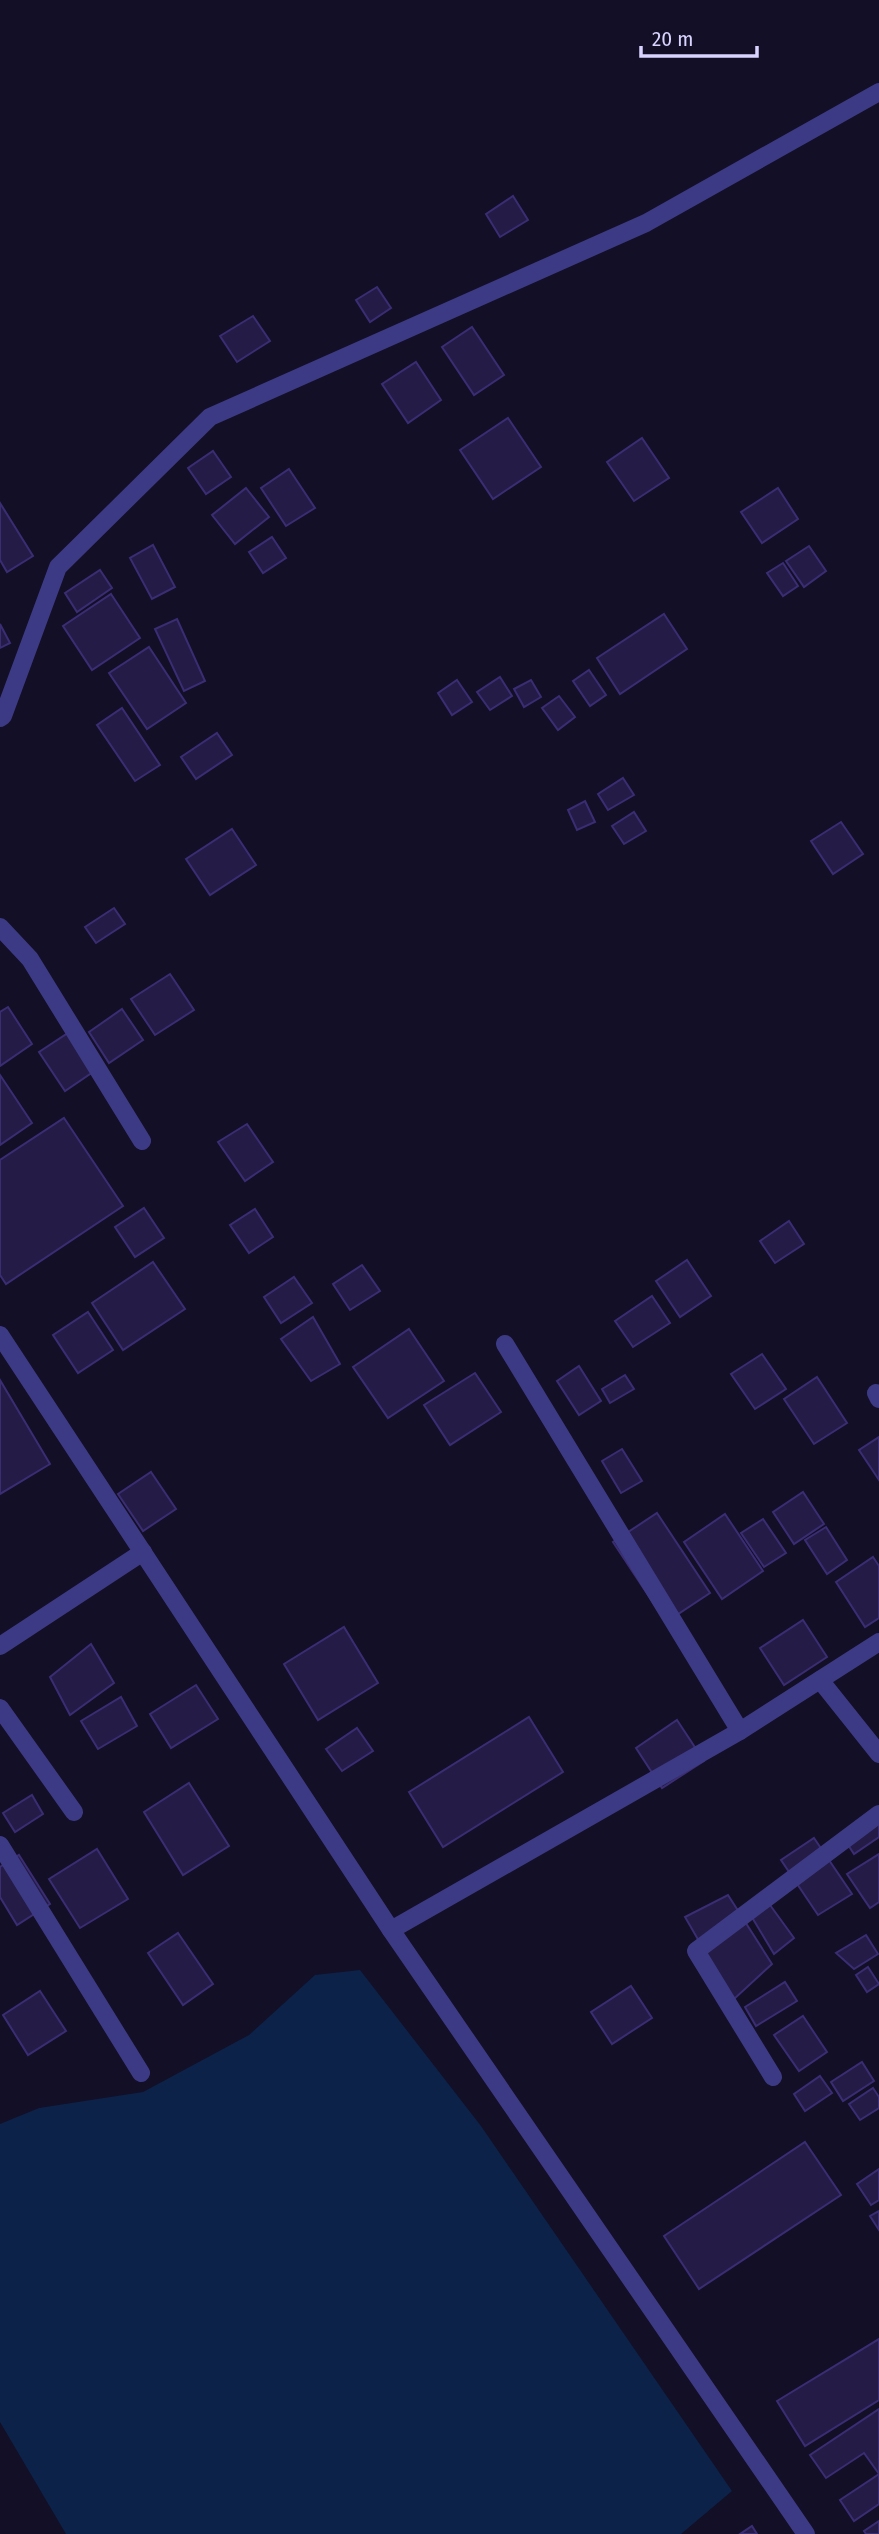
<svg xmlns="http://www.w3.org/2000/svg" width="879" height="2534" font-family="'Fira Sans Condensed',sans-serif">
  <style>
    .water { fill: #0c2248 }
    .building { fill: #241b47; stroke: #3b2d73; stroke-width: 2 }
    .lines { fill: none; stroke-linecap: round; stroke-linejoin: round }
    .minor { stroke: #3d3a85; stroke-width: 18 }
  </style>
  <rect width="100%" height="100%" fill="#130f26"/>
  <!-- water -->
  <path class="water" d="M360 1970 481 2126 732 2491 681 2534H66L0 2422V2124L39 2108 143 2092 249 2035 315 1975Z"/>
  <!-- building -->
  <g class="building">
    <path d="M513 196 528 220 500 237 486 214Z"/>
    <path d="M377 287 391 308 370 322 356 300Z"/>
    <path d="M253 316 270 341 237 362 220 336Z"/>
    <path d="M472 327 504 375 474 395 442 347Z"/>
    <path d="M416 362 441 400 408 423 382 384Z"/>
    <path d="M508 418 541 467 493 499 460 450Z"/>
    <path d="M642 438 669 478 634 501 607 462Z"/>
    <path d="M213 451 231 477 206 494 188 468Z"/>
    <path d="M289 469 315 508 286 526 261 488Z"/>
    <path d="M246 488 269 517 235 544 212 515Z"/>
    <path d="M778 488 798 519 762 543 741 512Z"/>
    <path d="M0 503 33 556 7 572 0 560Z"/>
    <path d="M272 537 286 558 263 573 249 552Z"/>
    <path d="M153 545 175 587 152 599 130 558Z"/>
    <path d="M809 546 826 571 804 587 786 561Z"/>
    <path d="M783 563 798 586 783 596 767 573Z"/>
    <path d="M100 570 112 588 77 612 65 593Z"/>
    <path d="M111 594 140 638 92 670 63 626Z"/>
    <path d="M664 614 687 649 620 694 597 658Z"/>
    <path d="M177 619 205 681 184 691 155 629Z"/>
    <path d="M0 624 10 643 0 648Z"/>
    <path d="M149 647 186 703 147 729 109 673Z"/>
    <path d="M589 670 606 695 590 706 573 681Z"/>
    <path d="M500 677 512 696 490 710 477 692Z"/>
    <path d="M457 680 472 702 452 715 438 693Z"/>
    <path d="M531 680 541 697 524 707 514 689Z"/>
    <path d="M559 696 575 717 558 730 542 708Z"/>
    <path d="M122 708 160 765 135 781 97 725Z"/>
    <path d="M217 733 232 755 196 779 181 757Z"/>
    <path d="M623 778 634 795 608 810 598 794Z"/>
    <path d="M585 801 595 822 577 830 568 810Z"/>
    <path d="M634 812 646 831 624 844 612 826Z"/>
    <path d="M841 822 863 854 833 874 811 841Z"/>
    <path d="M232 829 256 865 210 895 186 859Z"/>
    <path d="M114 908 125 924 96 943 85 927Z"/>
    <path d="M170 974 194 1010 155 1035 131 999Z"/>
    <path d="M8 1007 32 1044 0 1066V1012Z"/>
    <path d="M122 1009 143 1040 109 1063 89 1032Z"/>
    <path d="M68 1033 93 1072 65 1091 39 1052Z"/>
    <path d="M0 1075 32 1123 0 1145Z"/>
    <path d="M64 1118 123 1206 6 1284 0 1275V1160Z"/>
    <path d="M247 1124 273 1162 245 1181 218 1142Z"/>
    <path d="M144 1208 164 1238 135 1257 115 1227Z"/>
    <path d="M255 1209 273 1237 249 1253 230 1225Z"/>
    <path d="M789 1221 804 1244 775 1263 760 1241Z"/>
    <path d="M687 1260 711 1296 680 1317 656 1281Z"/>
    <path d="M153 1262 185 1309 123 1350 92 1303Z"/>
    <path d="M362 1265 380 1291 350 1310 333 1284Z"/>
    <path d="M294 1277 312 1303 281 1323 264 1297Z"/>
    <path d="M652 1296 670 1323 633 1347 615 1321Z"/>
    <path d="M88 1312 113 1350 78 1373 53 1335Z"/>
    <path d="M313 1317 340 1364 311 1381 281 1339Z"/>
    <path d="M409 1329 444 1381 388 1418 353 1367Z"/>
    <path d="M762 1354 786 1389 755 1409 731 1374Z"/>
    <path d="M579 1366 601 1401 579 1415 557 1381Z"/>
    <path d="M475 1373 501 1412 450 1445 424 1405Z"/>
    <path d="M625 1375 634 1389 610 1403 602 1389Z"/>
    <path d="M817 1377 847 1423 814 1444 784 1399Z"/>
    <path d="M0 1380 50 1464 0 1494Z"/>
    <path d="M879 1437V1480L859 1450Z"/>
    <path d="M622 1449 642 1481 621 1493 602 1461Z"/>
    <path d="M151 1472 176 1509 143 1531 118 1494Z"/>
    <path d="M803 1492 824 1524 794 1544 773 1512Z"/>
    <path d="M657 1513 710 1593 666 1622 613 1542Z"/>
    <path d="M725 1514 763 1571 722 1599 684 1542Z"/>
    <path d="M763 1519 786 1553 764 1567 741 1533Z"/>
    <path d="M826 1527 847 1560 827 1574 805 1540Z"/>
    <path d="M873 1557 879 1566V1618L865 1627 836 1582Z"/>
    <path d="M803 1620 827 1657 784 1685 760 1648Z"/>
    <path d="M344 1627 378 1683 318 1720 284 1664Z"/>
    <path d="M91 1644 114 1683 70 1715 50 1677Z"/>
    <path d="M196 1685 218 1719 171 1748 150 1714Z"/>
    <path d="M121 1697 137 1726 98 1749 81 1721Z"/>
    <path d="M529 1717 563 1772 443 1847 409 1792Z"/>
    <path d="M677 1720 704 1761 662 1788 636 1748Z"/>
    <path d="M357 1728 373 1751 342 1771 326 1749Z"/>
    <path d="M189 1783 229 1846 183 1875 144 1812Z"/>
    <path d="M32 1795 43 1814 15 1832 3 1813Z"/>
    <path d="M879 1818V1837L854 1854 841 1834Z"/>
    <path d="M814 1838 852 1894 818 1915 781 1860Z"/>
    <path d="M97 1849 128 1899 80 1928 49 1879Z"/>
    <path d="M879 1854V1902L870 1908 847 1874Z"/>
    <path d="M19 1855 50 1904 17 1925 0 1897V1867Z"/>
    <path d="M728 1895 772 1964 733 2000 685 1917Z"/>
    <path d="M770 1905 794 1938 774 1954 750 1914Z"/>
    <path d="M178 1933 213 1984 183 2005 148 1953Z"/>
    <path d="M866 1935 878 1954 854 1969 836 1953Z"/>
    <path d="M868 1967 879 1984 867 1992 856 1975Z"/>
    <path d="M785 1982 797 2001 756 2026 745 2007Z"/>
    <path d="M631 1986 652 2018 612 2044 591 2012Z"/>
    <path d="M40 1991 66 2031 28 2055 3 2015Z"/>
    <path d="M803 2016 827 2052 799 2071 774 2035Z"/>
    <path d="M862 2062 874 2081 843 2101 831 2082Z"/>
    <path d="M820 2076 832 2093 805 2111 794 2094Z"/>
    <path d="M873 2088 879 2097V2108L860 2120 849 2104Z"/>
    <path d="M805 2142 841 2195 699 2289 664 2236Z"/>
    <path d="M879 2169V2200L871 2205 857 2184Z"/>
    <path d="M879 2211V2230L870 2216Z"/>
    <path d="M879 2339V2400L805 2446 777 2401Z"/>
    <path d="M879 2409V2504L854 2521 840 2500 879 2474 864 2453 826 2478 810 2455Z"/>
    <path d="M879 2521V2534H866L864 2531Z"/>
    <path d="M752 2526 757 2534H740Z"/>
  </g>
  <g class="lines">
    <!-- minor -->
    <g class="minor">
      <path d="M0 718 3 716 58 567 210 417 646 223 879 92"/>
      <path d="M0 927 30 959 142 1141"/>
      <path d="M0 1335 391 1930 806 2534"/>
      <path d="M505 1344 740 1731"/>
      <path d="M876 1393 879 1399"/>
      <path d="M0 1646 143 1552"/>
      <path d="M820 1680 879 1754"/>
      <path d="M0 1708 74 1812"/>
      <path d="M0 1845 141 2073"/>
      <path d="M391 1930 740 1731 879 1642"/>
      <path d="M773 2077 696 1951 879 1814"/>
    </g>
  </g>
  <!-- scale -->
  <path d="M641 46v10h116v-10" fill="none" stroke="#d9d4ff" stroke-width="3.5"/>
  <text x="652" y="46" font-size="21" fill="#d9d4ff" stroke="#130f26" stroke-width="5" paint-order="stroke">20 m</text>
</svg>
